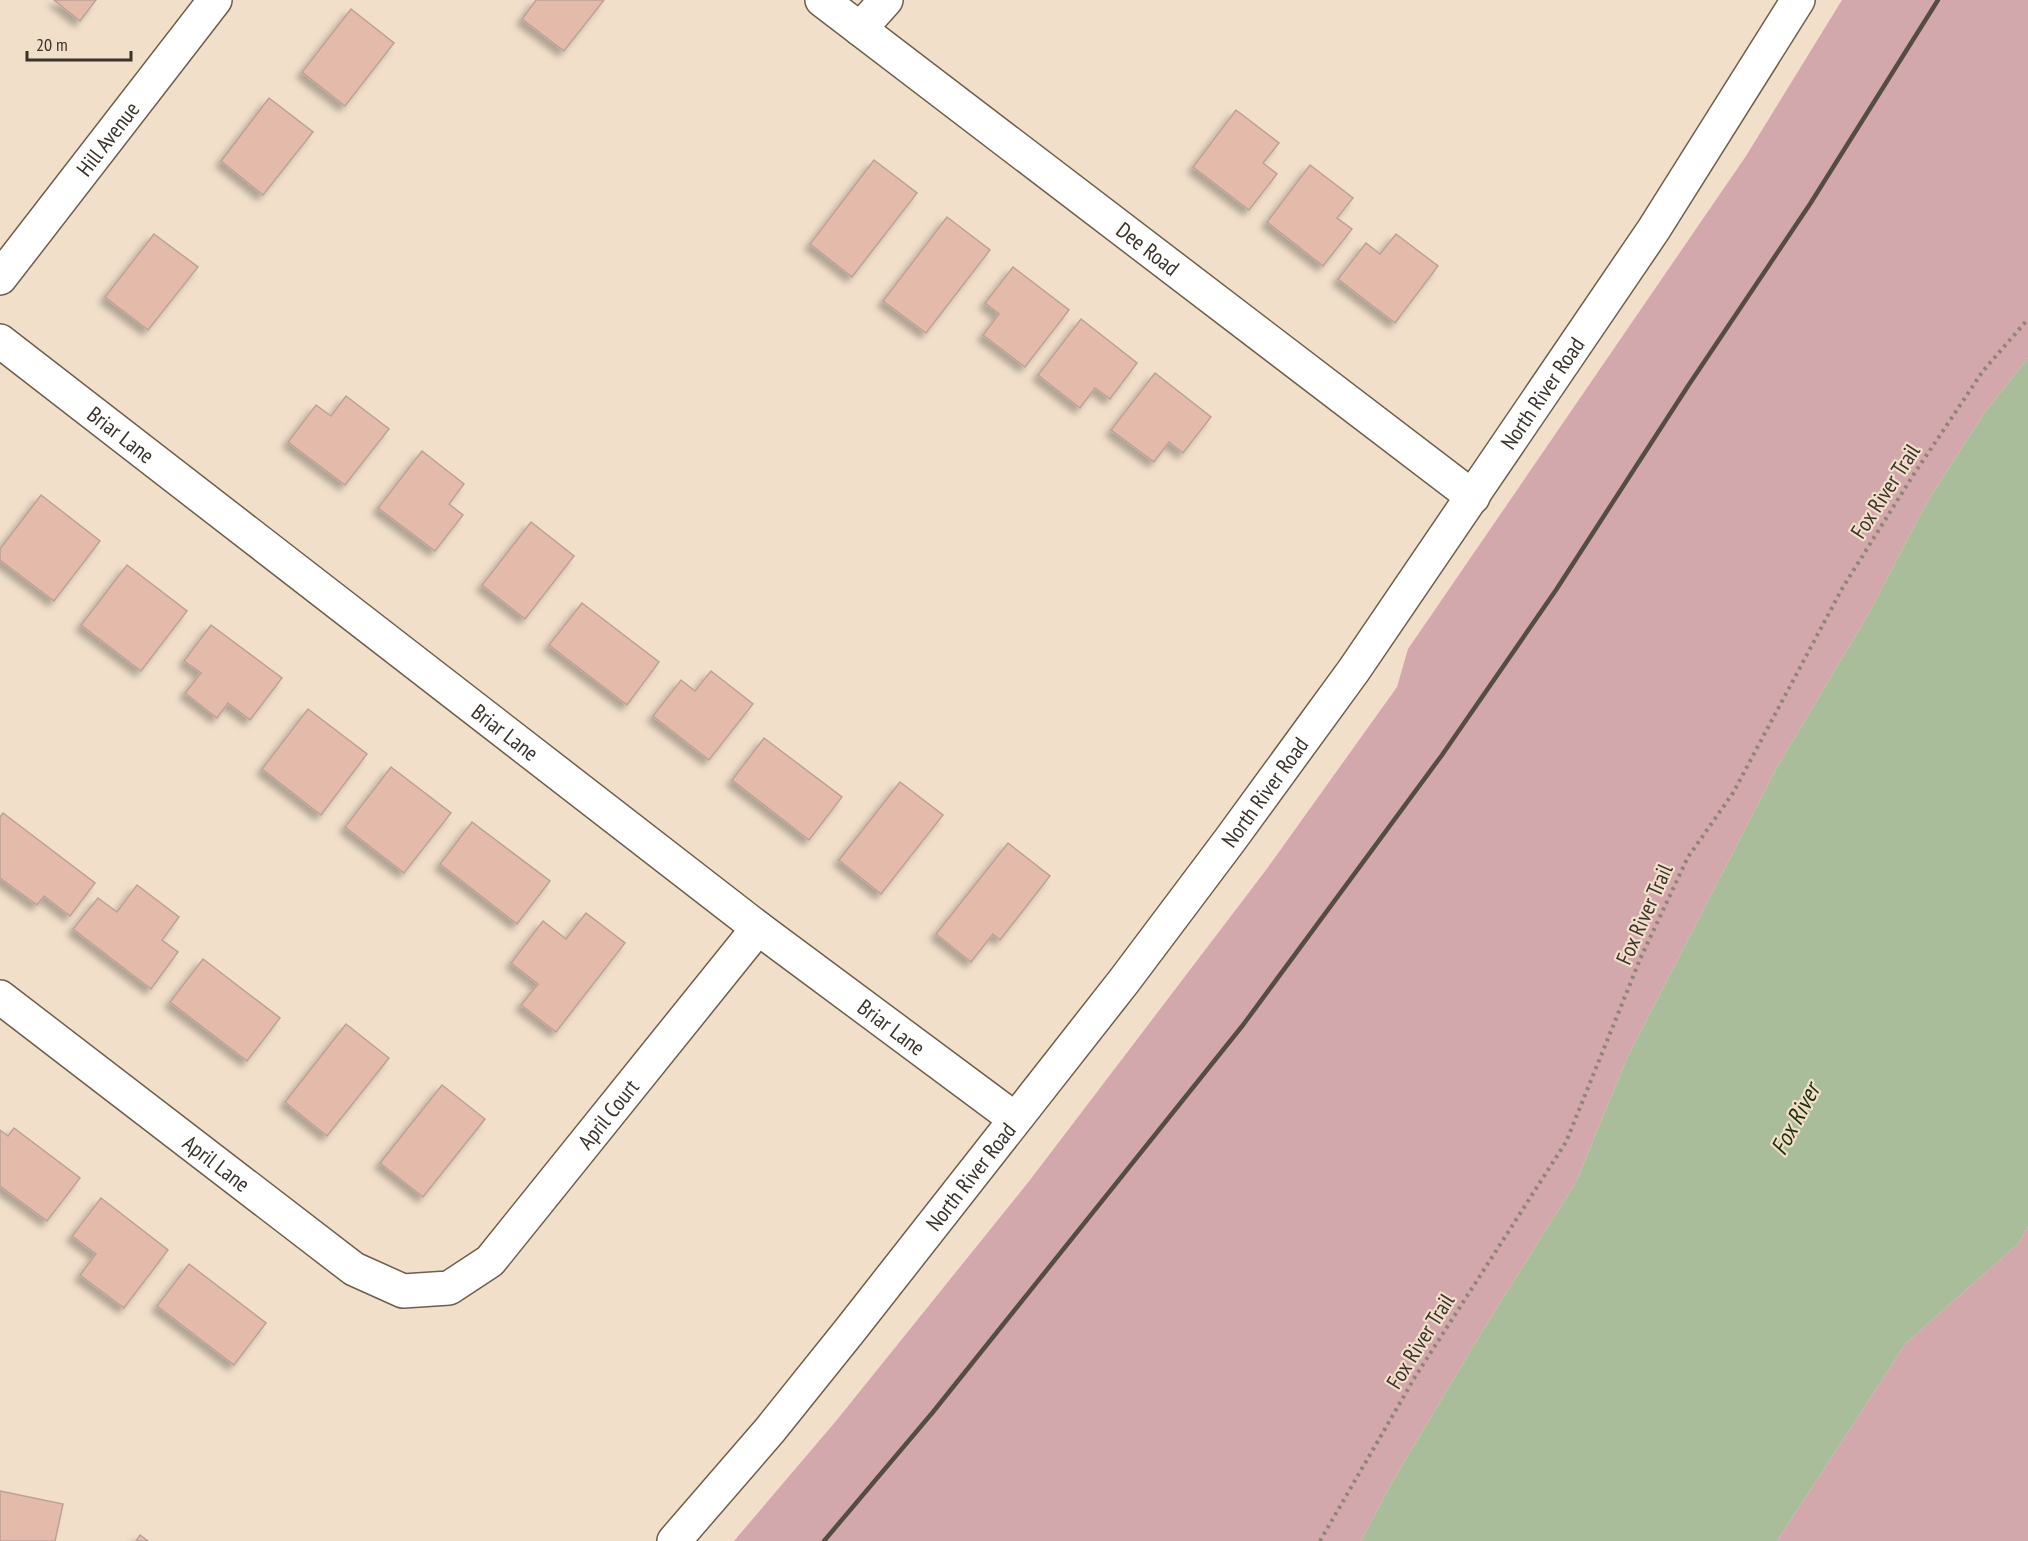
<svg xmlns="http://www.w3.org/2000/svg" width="2028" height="1541" font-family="'PT Sans Narrow',sans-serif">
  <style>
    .green { fill: #d3a8ac }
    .water { fill: #aabd9a }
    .building { fill: #e4baab; stroke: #bba197; stroke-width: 1.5; filter: url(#shadow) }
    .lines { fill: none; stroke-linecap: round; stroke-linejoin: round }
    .minor-casing { stroke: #6e5f4c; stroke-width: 36 }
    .major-casing { stroke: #6e5f4c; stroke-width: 36 }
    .path { stroke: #908475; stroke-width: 4; stroke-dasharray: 3 4.5; stroke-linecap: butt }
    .minor { stroke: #fff; stroke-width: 33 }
    .major { stroke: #fff; stroke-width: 33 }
    .rail { stroke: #554c42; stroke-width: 4.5 }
    .labels { text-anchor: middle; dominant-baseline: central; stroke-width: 4.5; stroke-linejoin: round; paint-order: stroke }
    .street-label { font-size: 22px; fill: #3a332b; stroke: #f1dfca }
    .water-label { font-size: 24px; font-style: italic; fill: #1d3008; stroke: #f1dfca }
  </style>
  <defs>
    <filter id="shadow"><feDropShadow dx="-5.5" dy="5.5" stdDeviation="3" flood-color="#0004"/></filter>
  </defs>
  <rect width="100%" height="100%" fill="#f1dfca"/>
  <!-- green -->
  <g class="green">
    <path d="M1842 0H2028V358L1985 412 1927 502 1869 613 1775 771 1628 1056 1576 1182 1483 1330 1391 1484 1361 1541H734L836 1421 1030 1180 1266 870 1397 687 1408 649 1746 156Z"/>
    <path d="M2028 1226V1541H1777L1906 1343 2019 1243Z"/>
  </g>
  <!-- water -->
  <path class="water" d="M2028 358V1226L2019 1243 1906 1343 1777 1541H1361L1391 1484 1483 1330 1576 1182 1628 1056 1775 771 1869 613 1927 502 1985 412Z"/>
  <!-- building -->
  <g class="building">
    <path d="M54 0H96L80 21Z"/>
    <path d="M536 0H604L564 51 522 19Z"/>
    <path d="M351 9 394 43 345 106 302 72Z"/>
    <path d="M269 98 313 132 263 195 221 161Z"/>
    <path d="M1236 110 1279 143 1263 163 1277 174 1249 210 1193 167Z"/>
    <path d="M874 160 917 193 852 277 810 244Z"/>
    <path d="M1310 165 1353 198 1337 218 1352 229 1323 266 1267 222Z"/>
    <path d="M947 217 990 250 926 333 883 301Z"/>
    <path d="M154 234 198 267 148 330 105 297Z"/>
    <path d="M1396 234 1438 266 1395 323 1338 279 1366 243 1380 254Z"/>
    <path d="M1013 267 1069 310 1025 367 983 335 999 314 985 303Z"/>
    <path d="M1081 319 1137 363 1110 399 1095 388 1080 408 1038 375Z"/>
    <path d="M1155 373 1211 417 1183 453 1169 442 1154 462 1111 430Z"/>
    <path d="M346 396 389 429 345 485 288 442 316 405 331 416Z"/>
    <path d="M422 451 464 484 449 504 463 515 435 551 378 508Z"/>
    <path d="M41 495 100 541 54 601 0 560V549Z"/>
    <path d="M531 522 574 556 525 619 482 585Z"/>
    <path d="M127 565 187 611 141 671 81 625Z"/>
    <path d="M582 603 659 662 627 705 549 645Z"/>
    <path d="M211 625 282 678 250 720 228 703 217 718 185 693 201 673 184 661Z"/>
    <path d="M711 671 753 704 709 760 653 716 681 680 695 691Z"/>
    <path d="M308 709 367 754 321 815 262 769Z"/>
    <path d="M764 738 842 797 809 840 732 780Z"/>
    <path d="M391 767 451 813 404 873 345 827Z"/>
    <path d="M900 782 943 815 881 894 839 860Z"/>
    <path d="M3 813 95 883 70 916 44 896 37 905 0 878V817Z"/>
    <path d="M472 822 550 881 517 924 440 864Z"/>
    <path d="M1008 843 1050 876 1000 940 993 934 971 962 936 934Z"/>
    <path d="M137 885 179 917 162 940 178 952 151 989 73 929 98 898 117 912Z"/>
    <path d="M586 913 625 943 556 1032 521 1005 538 984 511 963 543 921 566 939Z"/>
    <path d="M203 959 280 1018 247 1061 170 1002Z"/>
    <path d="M346 1024 389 1058 327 1136 285 1102Z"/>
    <path d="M442 1085 485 1119 423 1197 380 1163Z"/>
    <path d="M14 1128 80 1178 47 1221 0 1186V1130L8 1136Z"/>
    <path d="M101 1198 168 1250 124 1308 80 1275 96 1254 72 1236Z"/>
    <path d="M189 1264 266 1323 234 1365 157 1306Z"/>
    <path d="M0 1491 63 1504 55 1541H0Z"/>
    <path d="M140 1535 148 1541H136Z"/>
  </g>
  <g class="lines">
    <!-- minor casing -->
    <g class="minor-casing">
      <g id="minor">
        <path id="s1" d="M822 0 1473 497"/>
        <path d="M860 29 886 0"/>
        <path id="s2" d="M0 278 215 0"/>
        <path id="s3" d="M0 341 758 928 1015 1119"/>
        <path id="s4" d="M0 997 354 1269 403 1291 449 1288 490 1261 758 928"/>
      </g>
    </g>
    <!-- major casing -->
    <g class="major-casing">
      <g id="major">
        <path id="s5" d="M674 1541 770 1430 851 1329 1124 981 1230 840 1354 670 1654 229 1798 0"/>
      </g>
    </g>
    <!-- path -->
    <path class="path" d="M1320 1541 1415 1377 1566 1142 1641 957 1688 857 1733 793 1843 587 1912 477 1983 371 2028 319"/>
    <!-- minor -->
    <use href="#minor" class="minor"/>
    <!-- major -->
    <use href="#major" class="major"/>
    <!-- rail -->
    <path class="rail" d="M824 1541 933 1412 1243 1025 1442 755 1556 590 1688 386 1810 204 1938 0"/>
  </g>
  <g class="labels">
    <!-- street labels -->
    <g class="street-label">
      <text stroke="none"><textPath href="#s2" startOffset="176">Hill Avenue</textPath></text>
      <text stroke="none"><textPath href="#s1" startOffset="410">Dee Road</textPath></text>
      <text stroke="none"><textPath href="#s5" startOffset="1440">North River Road</textPath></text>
      <text stroke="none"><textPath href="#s3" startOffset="153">Briar Lane</textPath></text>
      <text transform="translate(1885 491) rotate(-57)">Fox River Trail</text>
      <text stroke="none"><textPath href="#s3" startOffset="639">Briar Lane</textPath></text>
      <text stroke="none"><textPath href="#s5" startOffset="954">North River Road</textPath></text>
      <text transform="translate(1644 914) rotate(-66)">Fox River Trail</text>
      <text stroke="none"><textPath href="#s3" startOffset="1125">Briar Lane</textPath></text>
      <text stroke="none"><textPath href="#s4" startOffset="784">April Court</textPath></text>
      <text stroke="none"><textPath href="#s4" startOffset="273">April Lane</textPath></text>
      <text stroke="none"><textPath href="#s5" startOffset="470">North River Road</textPath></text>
      <text transform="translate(1420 1341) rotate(-58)">Fox River Trail</text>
    </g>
    <!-- water labels -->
    <g class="water-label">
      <text transform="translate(1795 1119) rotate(-62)">Fox River</text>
    </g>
  </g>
  <!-- scale -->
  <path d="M27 51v9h104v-9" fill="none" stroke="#3a332b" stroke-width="3"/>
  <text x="36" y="51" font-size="18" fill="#3a332b" stroke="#f1dfca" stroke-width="4.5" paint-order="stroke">20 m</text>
</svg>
